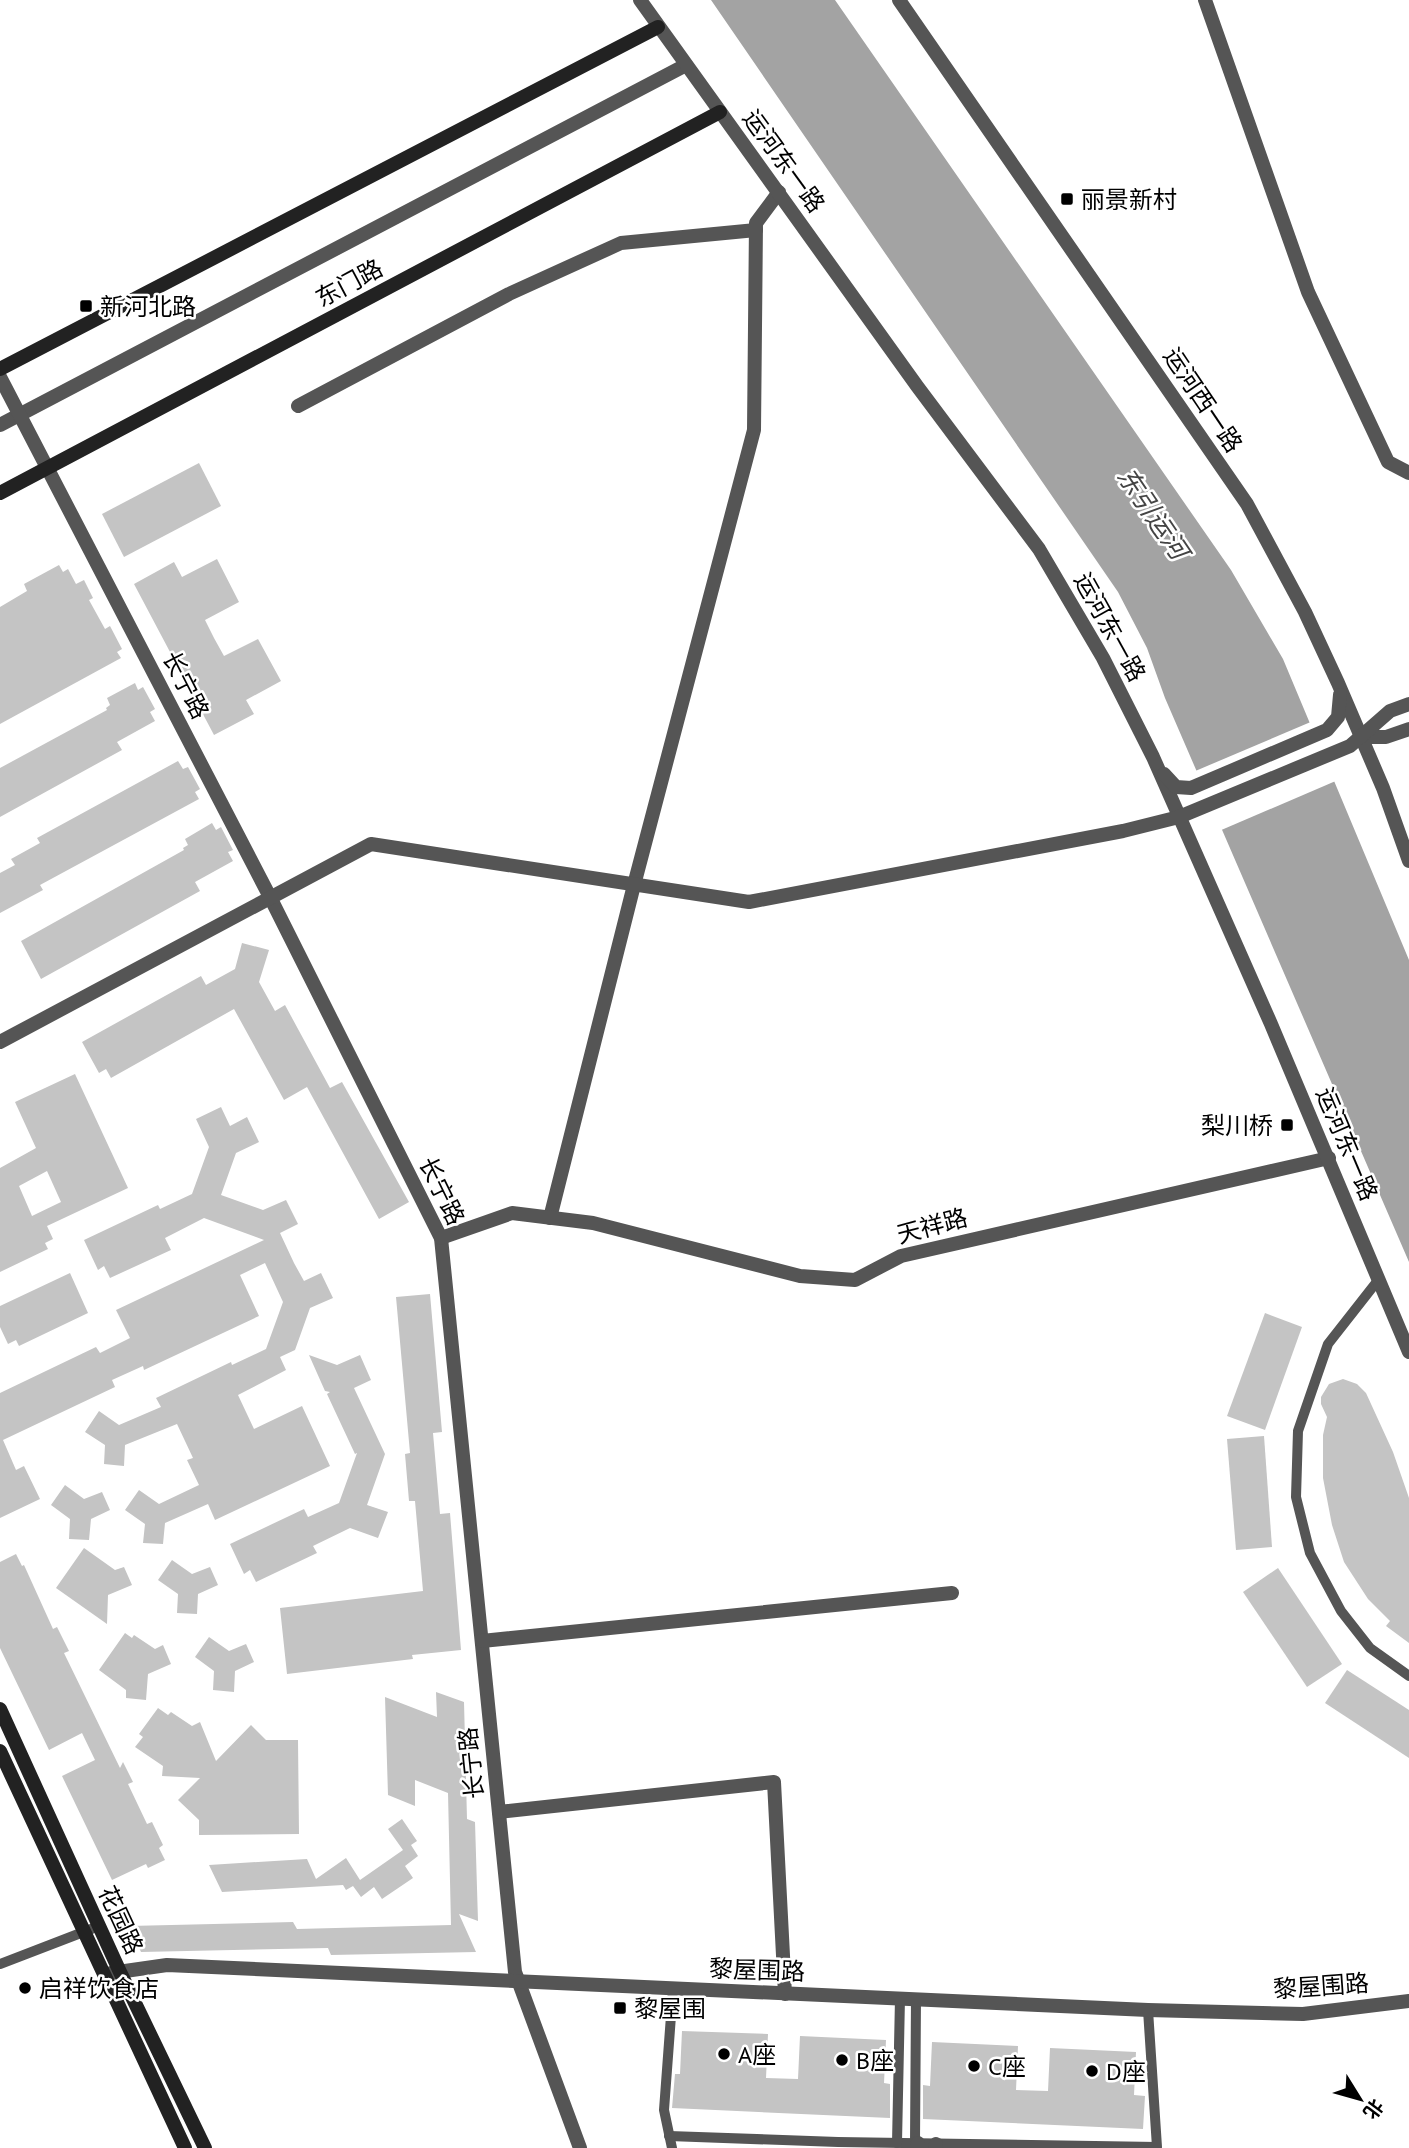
<svg xmlns="http://www.w3.org/2000/svg" width="1409" height="2148" font-family="'PT Sans','Noto Sans SC',sans-serif">
  <style>
    .water { fill: #a3a3a3 }
    .pier { fill: #fff }
    .building { fill: #c4c4c4; fill-rule: evenodd }
    .lines { fill: none; stroke-linecap: round; stroke-linejoin: round }
    .service { stroke: #555; stroke-width: 10 }
    .pedestrian { stroke: #555; stroke-width: 14 }
    .minor { stroke: #555; stroke-width: 14 }
    .tertiary { stroke: #555; stroke-width: 14 }
    .secondary { stroke: #222; stroke-width: 14 }
    .poi-dot { fill: #000; stroke: #fff; stroke-width: 2.5 }
    .labels { text-anchor: middle; dominant-baseline: central; stroke-width: 5; stroke-linejoin: round; paint-order: stroke }
    .street-label { font-size: 24px; fill: #000; stroke: #fff }
    .poi-label { font-size: 24px; fill: #000; stroke: #fff; text-anchor: start }
    .water-label { font-size: 26px; font-style: italic; fill: #444; stroke: #fff }
  </style>
  <rect width="100%" height="100%" fill="#fff"/>
  <!-- water -->
  <path class="water" d="M711 0H835L1231 570 1283 659 1409 960V1262L1165 698 1147 648 1118 592Z"/>
  <!-- pier -->
  <path class="pier" d="M1313 721 1338 780 1219 831 1193 772Z"/>
  <!-- building -->
  <g class="building">
    <path d="M199 463 221 506 124 557 102 514Z"/>
    <path d="M217 559 239 602 205 620 214 638 224 656 258 639 281 681 246 700 254 714 214 735 134 584 174 562 182 577Z"/>
    <path d="M59 565 63 572 68 569 76 584 84 580 93 598 89 600 105 629 110 626 122 649 117 652 121 658 0 724V607L27 591 24 584Z"/>
    <path d="M135 683 138 690 143 687 155 709 150 712 155 721 117 742 122 750 0 817V768L107 710 106 708 110 705 107 698Z"/>
    <path d="M178 761 183 769 188 767 200 789 195 792 199 799 40 885 43 890 0 913V873L15 865 11 859 40 843 37 838Z"/>
    <path d="M212 823 216 830 221 827 233 850 228 852 233 861 195 882 200 891 41 979 21 941 184 850 183 848 188 845 185 839Z"/>
    <path d="M242 943 269 950 259 982 275 1011 285 1005 330 1088 342 1082 409 1202 379 1219 307 1087 284 1100 234 1009 111 1078 106 1069 99 1073 82 1042 201 976 206 985 235 969Z"/>
    <path d="M75 1074 128 1188 47 1226 53 1239 45 1243 48 1249 0 1272V1168L36 1148 15 1102ZM47 1171 61 1202 32 1216 19 1186Z"/>
    <path d="M221 1107 230 1126 247 1117 259 1142 236 1153 221 1195 263 1210 286 1200 298 1224 280 1233 294 1263 304 1281 321 1273 333 1298 310 1308 295 1350 280 1357 286 1370 238 1395 254 1429 302 1406 330 1466 215 1520 208 1504 165 1523 163 1544 143 1543 145 1524 125 1510 139 1490 159 1504 199 1485 187 1460 193 1458 177 1424 125 1445 124 1466 104 1464 105 1445 85 1432 99 1411 119 1425 161 1407 156 1398 231 1362 232 1365 266 1349 283 1302 265 1263 240 1275 259 1316 144 1370 143 1366 112 1380 115 1387 3 1440 16 1470 24 1466 40 1499 0 1518V1393L96 1347 100 1353 130 1338 116 1310 264 1240 204 1218 165 1238 171 1250 110 1278 104 1266 98 1270 84 1240 158 1205 160 1209 192 1194 209 1147 196 1119Z"/>
    <path d="M70 1273 88 1313 19 1346 16 1340 8 1344 0 1327V1306Z"/>
    <path d="M430 1294 442 1432 433 1433 440 1514 450 1513 461 1650 412 1655 413 1659 287 1674 280 1608 423 1591 415 1501H409L405 1454 410 1453 396 1297Z"/>
    <path d="M1265 1313 1302 1327 1265 1430 1227 1416Z"/>
    <path d="M309 1355 337 1365 360 1355 371 1380 354 1388 385 1454 367 1505 388 1512 378 1538 350 1528 313 1546 317 1553 256 1582 250 1570 244 1574 230 1544 304 1509 308 1517 339 1503 357 1453 355 1454 327 1394 330 1392 325 1391Z"/>
    <path d="M1343 1379 1357 1384 1366 1393 1393 1452 1409 1498V1643L1386 1626 1390 1621 1368 1599 1344 1562 1332 1525 1323 1478V1435L1327 1417 1321 1404V1397L1329 1384Z"/>
    <path d="M1264 1436 1272 1547 1236 1550 1227 1439Z"/>
    <path d="M65 1485 84 1499 102 1492 110 1510 91 1519 89 1540 69 1539 70 1519 51 1505Z"/>
    <path d="M84 1548 115 1570 124 1567 132 1585 108 1595 107 1624 56 1588Z"/>
    <path d="M16 1554 22 1566 24 1565 53 1629 57 1627 69 1651 64 1653 120 1768 123 1762 133 1782 128 1784 147 1824 152 1822 163 1845 159 1848 165 1860 148 1868 146 1864 112 1880 62 1776 95 1760 82 1733 49 1750 0 1648V1562Z"/>
    <path d="M172 1560 192 1574 210 1567 218 1585 198 1594 197 1614 177 1613 178 1594 158 1580Z"/>
    <path d="M1278 1568 1342 1664 1307 1687 1243 1592Z"/>
    <path d="M125 1633 132 1638 134 1635 155 1649 163 1645 171 1664 148 1674 146 1700 126 1698V1690L99 1670Z"/>
    <path d="M209 1637 229 1651 246 1644 254 1662 235 1671 234 1692 213 1690 214 1671 195 1657Z"/>
    <path d="M1347 1670 1409 1710V1758L1325 1703Z"/>
    <path d="M436 1692 464 1702 467 1819 475 1822 478 1921 459 1914 476 1952 331 1955 328 1948 141 1952 129 1926 293 1922 297 1929 451 1925 448 1793 415 1780V1806L388 1795 385 1697 437 1717Z"/>
    <path d="M158 1708 168 1715 171 1712 192 1726 200 1722 216 1761 251 1725 266 1740H298L299 1834 199 1835V1820L178 1800 200 1778 162 1776 163 1766 135 1747 143 1737 139 1734Z"/>
    <path d="M402 1819 417 1841 411 1845 418 1856 405 1866 413 1878 382 1899 374 1887 361 1897 353 1886 346 1890 343 1885 222 1892 209 1865 307 1859 316 1879 346 1858 360 1880 403 1850 388 1829Z"/>
    <path d="M682 2031 768 2034 766 2078 798 2079 800 2036 886 2040 884 2083 890 2084V2118L672 2108 675 2074H680Z"/>
    <path d="M932 2042 1018 2046 1016 2090 1048 2091 1050 2048 1136 2052 1134 2095 1145 2096 1143 2129 923 2119V2085L930 2086Z"/>
  </g>
  <g class="lines">
    <!-- service -->
    <g class="service">
      <path d="M1379 1279 1328 1344 1298 1431 1296 1497 1310 1553 1341 1611 1370 1648 1409 1676"/>
      <path d="M0 1964 99 1926"/>
      <path d="M669 2136 838 2142 1157 2147 1148 2010"/>
      <path d="M897 2143 900 1998"/>
      <path d="M915 2143 916 1998"/>
      <path d="M672 2148 664 2110 673 1989"/>
    </g>
    <!-- pedestrian -->
    <path class="pedestrian" d="M0 425 686 65"/>
    <!-- minor -->
    <g class="minor">
      <path d="M1205 0 1308 292 1388 462 1409 473"/>
      <path d="M0 377 270 897 441 1238 515 1972 580 2148"/>
      <path d="M298 406 509 294 621 243 756 230"/>
      <path d="M550 1218 634 885 754 430 756 223 779 192"/>
      <path d="M441 1238 512 1213 593 1223 800 1276 855 1280 901 1256 1329 1158"/>
      <path d="M482 1641 952 1593"/>
      <path d="M499 1812 774 1782 785 1994"/>
      <path d="M918 2148V2143"/>
      <path d="M935 2148 936 2144"/>
    </g>
    <!-- tertiary -->
    <g class="tertiary">
      <path d="M640 0 917 386 1039 549 1103 658 1153 757 1271 1024 1409 1352"/>
      <path d="M899 0 1247 504 1305 612 1338 683 1383 788 1409 861"/>
      <path d="M1361 737H1386L1409 729"/>
      <path d="M1164 774 1176 787 1191 788 1327 730 1338 717 1340 695"/>
      <path d="M0 1042 371 844 749 902 1123 831 1179 817 1350 746 1390 711 1409 704"/>
      <path d="M111 1973 167 1965 1148 2010 1303 2014 1409 2001"/>
    </g>
    <!-- secondary -->
    <g class="secondary">
      <path d="M0 369 658 27"/>
      <path d="M0 493 720 112"/>
      <path d="M0 1709 120 1972 205 2148"/>
      <path d="M0 1751 185 2148"/>
    </g>
  </g>
  <!-- markers -->
  <g class="poi-dot">
    <rect x="1060" y="192" width="14" height="14" rx="3.5"/>
    <rect x="79" y="299" width="14" height="14" rx="3.5"/>
    <rect x="1280" y="1118" width="14" height="14" rx="3.5"/>
    <circle cx="25" cy="1988" r="7"/>
    <rect x="613" y="2001" width="14" height="14" rx="3.5"/>
    <circle cx="724" cy="2054" r="7"/>
    <circle cx="842" cy="2060" r="7"/>
    <circle cx="974" cy="2066" r="7"/>
    <circle cx="1092" cy="2071" r="7"/>
  </g>
  <g class="labels">
    <!-- street labels -->
    <g class="street-label">
      <text transform="translate(784 161) rotate(54)">运河东一路</text>
      <text transform="translate(349 283) rotate(-28)">东门路</text>
      <text transform="translate(1203 400) rotate(56)">运河西一路</text>
      <text transform="translate(1110 627) rotate(61)">运河东一路</text>
      <text transform="translate(186 685) rotate(63)">长宁路</text>
      <text transform="translate(1347 1144) rotate(67)">运河东一路</text>
      <text transform="translate(442 1191) rotate(64)">长宁路</text>
      <text transform="translate(932 1226) rotate(-15)">天祥路</text>
      <text transform="translate(471 1763) rotate(-96)">长宁路</text>
      <text transform="translate(121 1920) rotate(65)">花园路</text>
      <text transform="translate(757 1970) rotate(2)">黎屋围路</text>
      <text transform="translate(1321 1986) rotate(-4)">黎屋围路</text>
    </g>
    <!-- poi labels -->
    <g class="poi-label">
      <text x="1081" y="199">丽景新村</text>
      <text x="100" y="306">新河北路</text>
      <text x="1273" y="1125" text-anchor="end">梨川桥</text>
      <text x="39" y="1988">启祥饮食店</text>
      <text x="634" y="2008">黎屋围</text>
      <text x="738" y="2054">A座</text>
      <text x="856" y="2060">B座</text>
      <text x="988" y="2066">C座</text>
      <text x="1106" y="2071">D座</text>
    </g>
    <!-- water labels -->
    <g class="water-label">
      <text transform="translate(1153 513) rotate(56)">东引运河</text>
    </g>
  </g>
  <!-- north arrow -->
  <g transform="translate(1360 2099) rotate(127)" stroke="#ffffff" stroke-width="5" paint-order="stroke">
  <path d="M0-5L12 26L0 18L-12 26Z" fill="#000000"/>
  <text y="-10" font-size="19" font-weight="bold" text-anchor="middle" fill="#000000">北</text>
  </g>
</svg>
